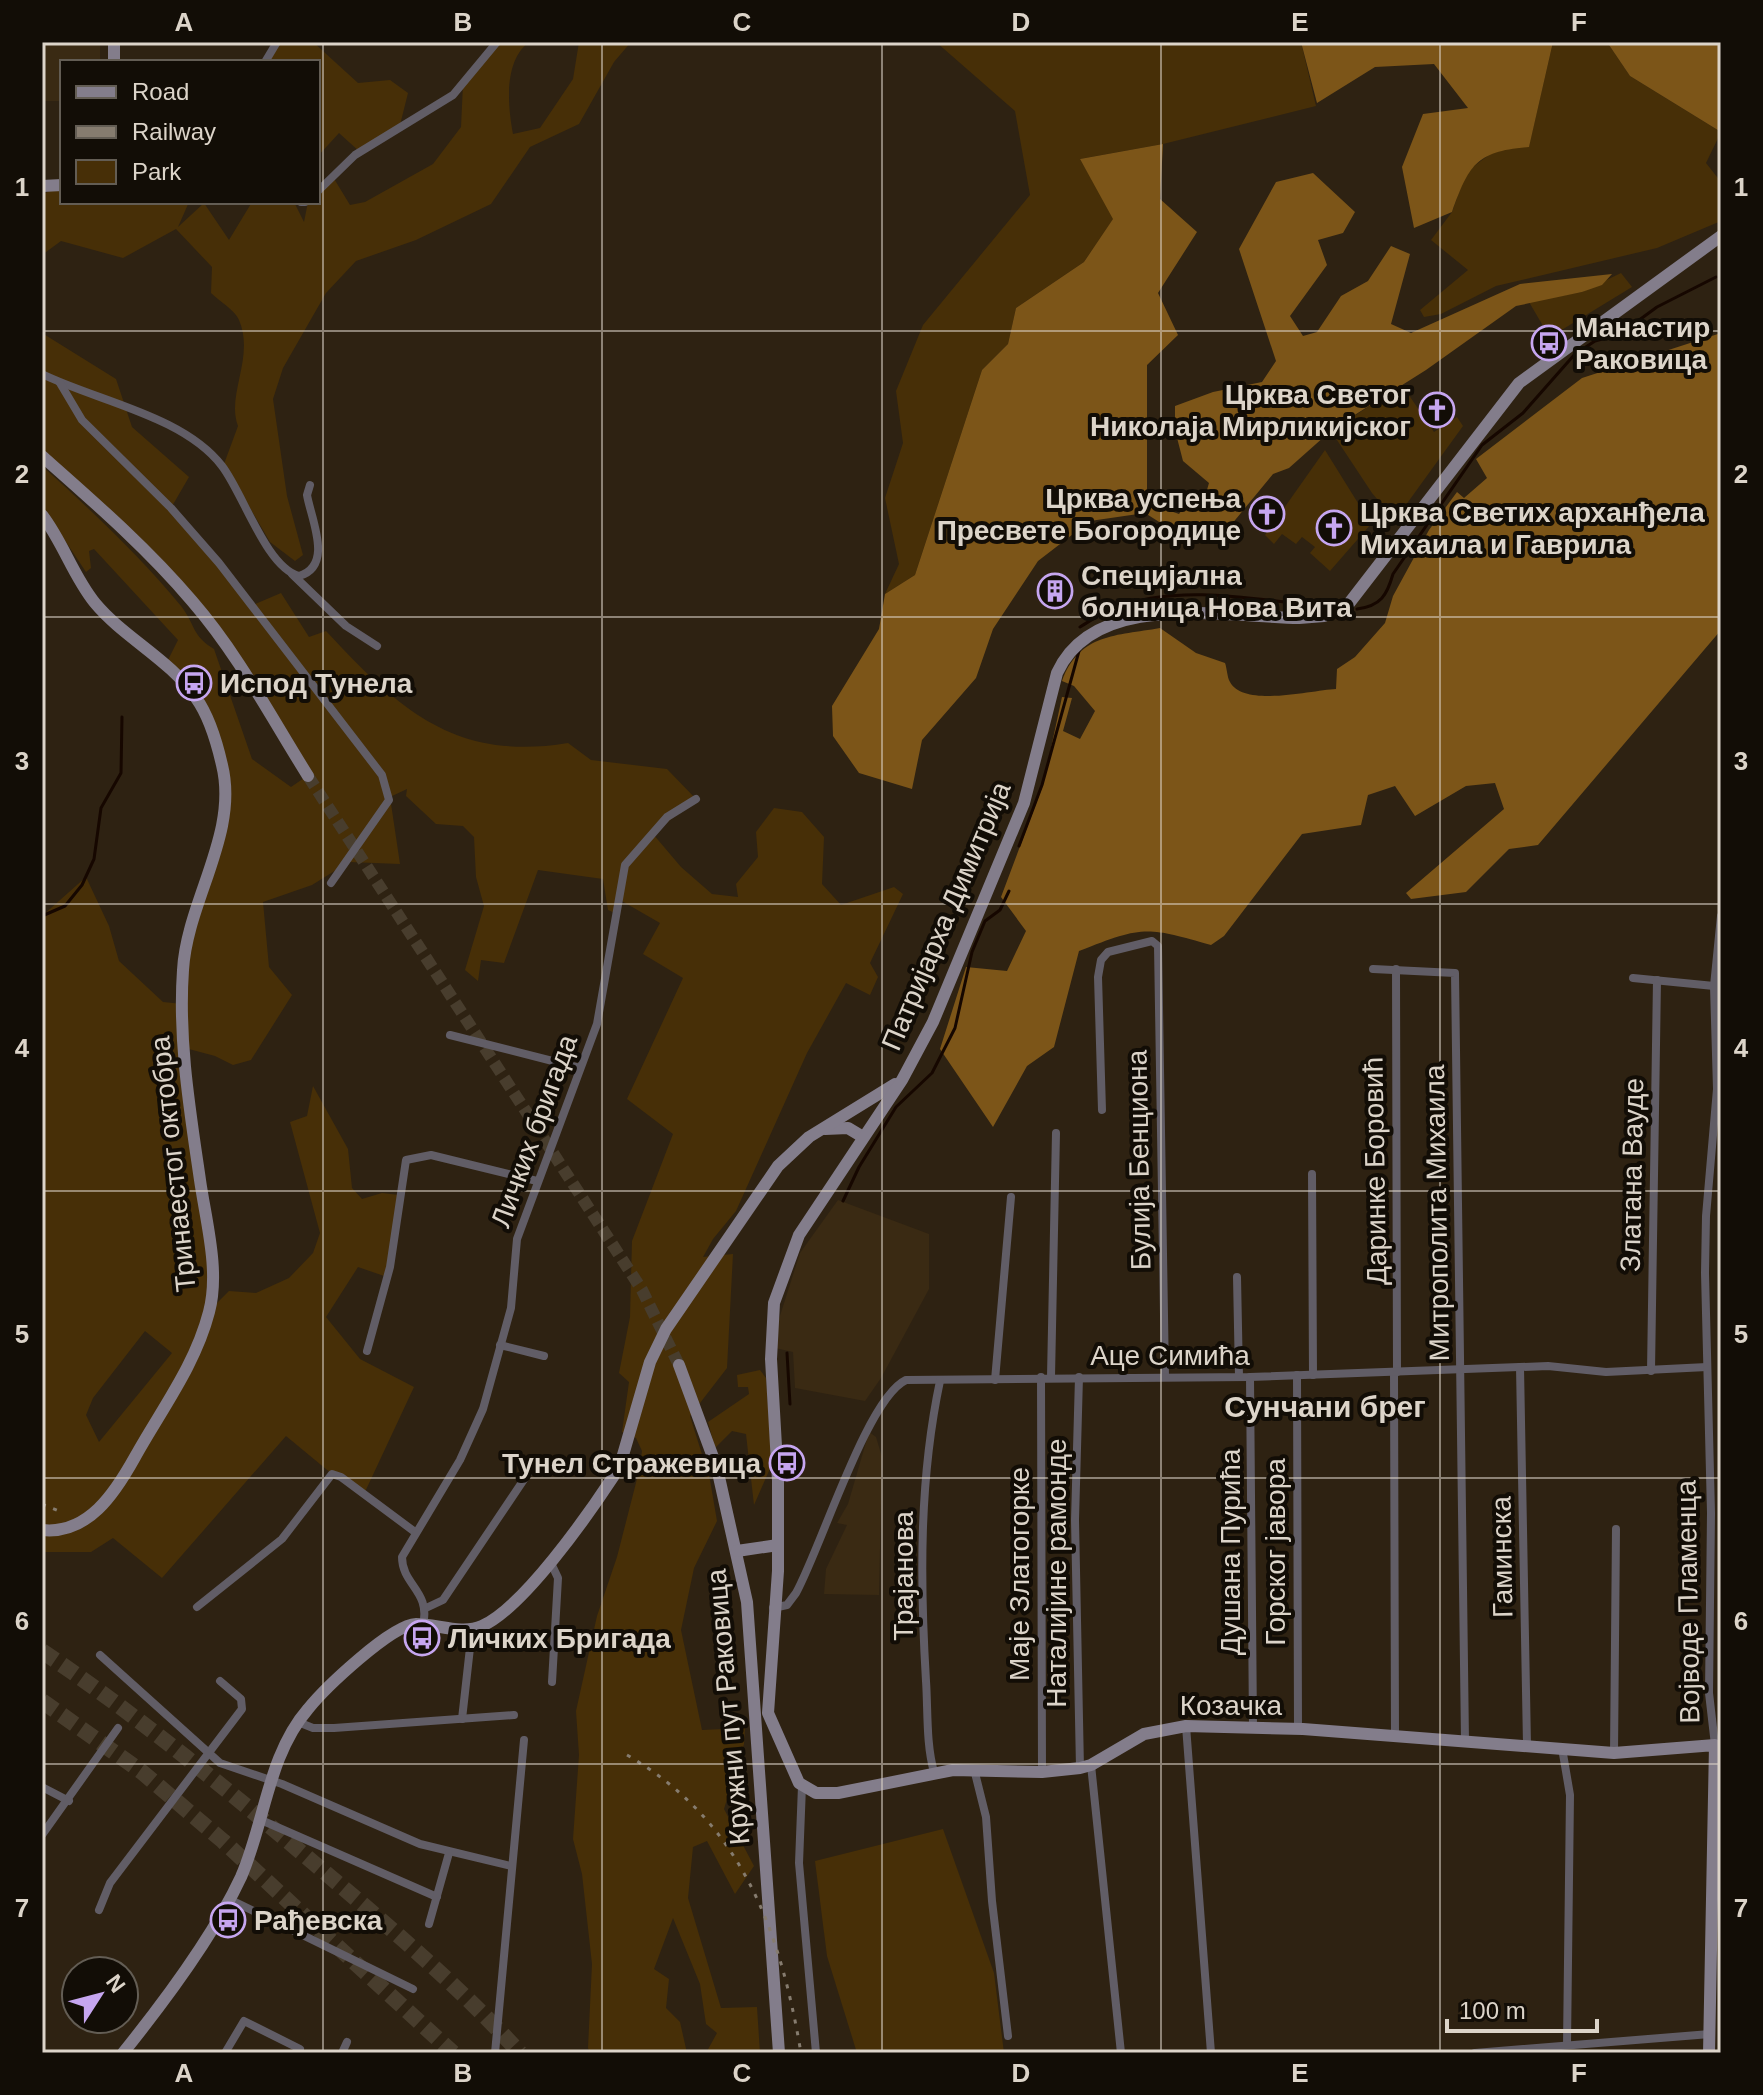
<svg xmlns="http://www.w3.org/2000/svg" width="1763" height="2095" font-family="Arial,sans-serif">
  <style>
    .built { fill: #3a2a13 }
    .green { fill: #472f07; fill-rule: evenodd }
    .forest { fill: #7c5518 }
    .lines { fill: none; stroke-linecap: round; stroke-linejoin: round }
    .stream { stroke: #160700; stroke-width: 3 }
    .secondary-tunnel { stroke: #483d2d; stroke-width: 12; stroke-dasharray: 12 6; stroke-linecap: butt }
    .highway-tunnel { stroke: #483d2d; stroke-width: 16; stroke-dasharray: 16 8; stroke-linecap: butt }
    .street { stroke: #615d66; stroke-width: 8 }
    .secondary { stroke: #837d8b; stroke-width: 12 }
    .rail { stroke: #867c6f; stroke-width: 3; stroke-dasharray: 4 8; stroke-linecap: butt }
    .grid { fill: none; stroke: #dcd4c9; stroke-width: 2; stroke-opacity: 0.55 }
    .labels { text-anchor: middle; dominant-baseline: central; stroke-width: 8; stroke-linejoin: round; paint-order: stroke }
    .poi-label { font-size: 28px; font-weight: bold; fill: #dcd4c9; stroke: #120d06; text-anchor: start }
    .street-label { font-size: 28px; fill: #dcd4c9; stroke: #120d06 }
    .neighbourhood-label { font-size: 30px; font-weight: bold; fill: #dcd4c9; stroke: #120d06 }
    .neatline { fill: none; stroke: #dcd4c9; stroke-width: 3 }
    .grid-label { font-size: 26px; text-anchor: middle; font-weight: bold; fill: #dcd4c9 }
  </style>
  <rect width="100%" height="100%" fill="#2e2212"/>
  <!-- built -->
  <g class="built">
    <path d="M42 42H100V62H62V101H42Z"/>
    <path d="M838 1200 929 1234V1289L881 1378 865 1401 795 1388 793 1352 775 1348 778 1322 800 1253Z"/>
    <path d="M869 1432 876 1437 882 1457 879 1595 824 1594 826 1569 847 1525 837 1523 848 1504Z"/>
  </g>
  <!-- green -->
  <g class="green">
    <path d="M277 42H313L358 83 390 80 408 93 399 129 360 152 339 133 318 156V62H265Z"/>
    <path d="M499 42H529C503 62 508 107 513 134L540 128 573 79 579 42H631L614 62 579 124 530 147 491 204 416 240 356 261 326 293 283 368 273 399 287 496 303 555 295 561 270 542 224 464 238 426C226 395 255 357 239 320 235 310 219 301 211 293L212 267 176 229 123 258 61 241 42 255V195L62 184V202H189L178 227 204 203 229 240 252 202H294L304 222 308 202H318V184L320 188 333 177 350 205 365 202 433 164 461 127 463 84Z"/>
    <path d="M936 42H1301L1316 106 1163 144 1080 159 1114 218 1084 262 1016 308 1008 344 982 370 915 575 885 594 899 564 885 498 903 443 896 391 923 325 1030 195 1015 111Z"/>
    <path d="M1553 42H1607L1630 76 1721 132 1706 163 1721 182V221L1657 248 1496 286 1441 314 1424 317 1420 310 1468 270 1431 240 1452 212 1466 172 1497 149 1529 146Z"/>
    <path d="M1621 273 1632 287 1537 345 1546 331 1529 302 1582 292Z"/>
    <path d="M42 333 116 379 132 427 189 477 171 508 253 605 281 593 309 637 326 631C398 708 454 762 568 743L591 760 667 769 696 799 653 834 681 867 712 894 738 897 736 884 758 857 756 832 774 808 802 812 824 837 822 884 841 905 894 887 903 894 870 963 878 977 870 995 846 983 807 1053 736 1211 713 1239 703 1257 733 1254 727 1368 690 1416 710 1480 717 1521 694 1568 681 1630 702 1730 745 1728 744 1744 724 1809 754 1866 735 1894 707 1841 693 1847 688 1898 721 2008 757 2007 760 2053H706L717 2033 706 2024 700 1984 673 1918 654 1969 669 1979 666 2008 680 2022 687 2053H590L588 2048 592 1964 582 1874 573 1839 579 1755 576 1711 597 1616 617 1557 638 1475 642 1451 636 1438 622 1432 629 1382 619 1373 630 1317 632 1241 673 1134 627 1099 683 978 643 954 660 923 620 900 617 914 608 910 603 879 538 870 504 963 481 960 478 981 465 970 484 906 476 877 474 837 463 826 436 824 406 796 407 789 390 797 400 864 349 862 312 885 263 902 269 967 292 995 251 1060 233 1065 215 1056 185 1048 205 1217 211 1309 229 1291 256 1293 289 1278 313 1253 320 1233 290 1122 307 1116 313 1086 348 1149 352 1188 362 1199 382 1193 399 1195 387 1277 358 1267 326 1317 360 1359 414 1387 364 1494 332 1474 286 1436 162 1578 113 1538 91 1552H42V916L86 877 109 926 119 961 163 1002 183 1004 182 981 227 789 203 708 168 660 178 640 94 549 89 551 91 568 86 572 42 506V466C91 510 139 555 181 606 195 624 192 636 214 649L252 759 291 787 307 776 194 603 42 456ZM145 1331 172 1353 99 1442 86 1415 93 1398Z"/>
    <path d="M1402 385 1434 432 1457 417 1463 426 1395 520 1372 493 1331 431Z"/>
    <path d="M1325 450 1371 524 1330 571 1310 553 1315 547 1302 537 1296 544 1282 534 1274 544 1265 535Z"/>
    <path d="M760 1370 766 1378 772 1464 754 1505 746 1434 732 1431 715 1448 708 1422 749 1394 748 1387H738L737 1375Z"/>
    <path d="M943 1829 994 1973 1004 2053H857L827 1956 815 1861Z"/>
  </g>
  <!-- forest -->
  <g class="forest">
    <path d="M1301 42H1553L1529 147C1476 151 1469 165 1452 212L1414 228 1402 167 1423 114 1468 108 1434 64 1375 67 1317 103Z"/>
    <path d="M1607 42H1721V132L1630 76Z"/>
    <path d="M1163 144 1160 199 1197 232 1158 293 1178 335 1147 365V490L1159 507 1179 514 1186 504 1202 507 1209 483 1183 461 1175 430V406L1213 392 1262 382 1276 361 1239 249 1276 182 1313 173 1355 212 1343 233 1318 240 1327 265 1290 316 1303 336 1317 332 1341 296 1368 281 1391 246 1410 254 1391 324 1411 333 1520 284 1612 274 1602 285 1582 292 1516 306 1426 370 1334 428 1289 468 1273 474 1222 536 1186 539 1145 513 1090 521 1038 561 993 629 976 678 922 740 912 789 859 773 833 736 832 706 879 629 885 594 915 575 982 370 1008 344 1016 308 1084 262 1113 219 1080 159Z"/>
    <path d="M1721 333V630L1538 845 1509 849 1466 892 1411 899 1406 893 1504 809 1495 783 1466 786 1415 816 1395 786 1368 795 1361 825 1302 834 1224 936 1211 945C1146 926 1142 926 1079 951L1054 1047 1027 1066 993 1127 940 1049 966 967 1007 971 1026 931 1001 897 1043 785 1062 697 1072 698 1063 731 1080 739 1095 711 1074 686 1062 681C1080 633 1116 636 1160 628L1196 653 1225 663C1227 668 1227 677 1230 682 1244 708 1312 690 1336 689L1337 669 1355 657 1385 623 1393 596 1429 530 1457 492 1464 498 1487 478 1476 459 1582 378Z"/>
  </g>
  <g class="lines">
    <!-- stream -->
    <g class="stream">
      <path d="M1357 609C1381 606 1387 595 1393 574L1482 445 1523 413 1575 354 1595 341 1620 334 1657 307 1716 277"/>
      <path d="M1080 627C1090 621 1101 613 1112 609 1178 582 1261 600 1329 608"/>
      <path d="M1019 846 1042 785 1079 651"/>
      <path d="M42 916 65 906 82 885 94 859 101 808 121 773 122 717"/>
      <path d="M843 1201 859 1167 896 1107 932 1073 955 1028 972 952 985 921 1000 910 1009 891"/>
      <path d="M787 1353 790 1404"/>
    </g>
    <!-- secondary-tunnel -->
    <path class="secondary-tunnel" d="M308 776 642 1290 679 1365"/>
    <!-- highway-tunnel -->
    <g class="highway-tunnel">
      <path d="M42 1651C138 1716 227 1789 315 1864 386 1924 457 1984 520 2053"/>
      <path d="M42 1701 142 1772 223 1841 453 2053"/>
    </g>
    <!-- street -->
    <g class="street">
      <path d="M265 62 277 42"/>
      <path d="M318 191 355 155 453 95 497 42"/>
      <path d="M301 202H305"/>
      <path d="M42 374C97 401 184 416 222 466 243 493 266 567 299 576 334 566 311 519 307 495L310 485"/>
      <path d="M60 383 82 420 171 508 219 563 382 775 389 800 331 883"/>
      <path d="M292 574 346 626 377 646"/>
      <path d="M1373 969 1455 973 1465 1741"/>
      <path d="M1396 969 1397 1372"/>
      <path d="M1633 978 1714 986"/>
      <path d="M450 1035 580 1068"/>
      <path d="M1102 1110 1098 977 1101 960 1108 952 1152 941 1158 946 1165 1377"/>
      <path d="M1312 1174 1313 1375"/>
      <path d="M1237 1277 1239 1377"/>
      <path d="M500 1345 544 1356"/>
      <path d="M367 1351 390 1267 406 1160 431 1155 537 1181"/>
      <path d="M1520 1367 1527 1745"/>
      <path d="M1651 1371 1657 980"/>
      <path d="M1394 1373 1395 1736"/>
      <path d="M1297 1375 1298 1729"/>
      <path d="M1041 1377 1042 1772"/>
      <path d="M1051 1377 1056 1133"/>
      <path d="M1079 1377 1075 1520 1080 1768"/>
      <path d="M1250 1377 1253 1727"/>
      <path d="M995 1380 1011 1197"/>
      <path d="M550 1561 558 1578 552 1682"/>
      <path d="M197 1607 282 1539 332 1474 341 1477 415 1532"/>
      <path d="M426 1608 443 1600 535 1463"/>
      <path d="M773 1608 787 1605 796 1593C821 1548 867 1398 906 1380L1250 1377 1548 1366 1606 1372 1707 1367"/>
      <path d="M423 1625C431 1591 402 1585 402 1557L460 1460 483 1409 511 1308 517 1239 597 1024 625 865 667 817 696 799"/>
      <path d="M100 1655 220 1763 282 1784 420 1844 511 1866"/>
      <path d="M462 1719 472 1630"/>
      <path d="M298 1722 313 1728H334L514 1715"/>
      <path d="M1186 1726 1211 2053"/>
      <path d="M1715 1745 1709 1693 1711 1513 1705 1273 1706 1216 1717 1089 1714 986 1721 916"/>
      <path d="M1562 1748 1570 1795 1567 2045"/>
      <path d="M1614 1753 1616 1529"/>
      <path d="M1091 1765 1121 2053"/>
      <path d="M974 1769 986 1817 992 1901 1008 2036"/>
      <path d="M934 1772C926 1744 928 1710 926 1681 920 1581 919 1480 940 1381"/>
      <path d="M802 1786 799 1863 816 2053"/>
      <path d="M42 1787 69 1801"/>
      <path d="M261 1820 437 1897"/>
      <path d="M42 1835 118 1728"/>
      <path d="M229 1899 413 1989"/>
      <path d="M99 1910 110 1883 242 1709 241 1699 220 1681"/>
      <path d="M429 1924 449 1853"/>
      <path d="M225 2053 244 2021 300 2049"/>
      <path d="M342 2053 347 2042"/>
      <path d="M495 2053 524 1740"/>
      <path d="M1475 2053 1710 2034"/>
    </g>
    <!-- secondary -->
    <g class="secondary">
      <path d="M114 42V62"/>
      <path d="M42 186 62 185"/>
      <path d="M42 456C94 502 147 548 192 601 238 654 271 717 308 776"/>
      <path d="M42 515C63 542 73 576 95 603 124 638 171 660 196 698 209 716 217 743 222 765 239 834 187 901 183 970 178 1040 190 1111 200 1180 206 1222 220 1271 209 1312 195 1366 161 1410 135 1457 115 1493 88 1535 42 1530"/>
      <path d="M825 1129 848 1128 863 1137"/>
      <path d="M679 1365 717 1468 747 1602 779 2053"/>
      <path d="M737 1551 778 1545"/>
      <path d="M123 2053C164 2002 214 1935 241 1877 265 1822 268 1755 308 1709 325 1688 391 1625 416 1624 437 1624 462 1635 482 1626 523 1608 588 1515 613 1477L623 1455 650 1362 666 1329 778 1166 809 1137 895 1084"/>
      <path d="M1709 2053 1715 1745 1614 1753 1303 1729 1186 1726 1144 1734 1091 1765 1080 1768 1042 1772 953 1770 838 1793H816L799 1783 768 1713 778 1571V1481L771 1359 774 1303 799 1235 902 1080 933 1022 1024 803 1057 673C1095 590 1224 617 1299 618L1324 616 1347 606 1519 383 1721 236"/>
    </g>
    <!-- rail -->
    <g class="rail">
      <path d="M42 1504 59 1511"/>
      <path d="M627 1755C741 1821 780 1929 801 2053"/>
    </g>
  </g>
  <!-- grid -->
  <path class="grid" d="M323 42V2053M602 42V2053M882 42V2053M1161 42V2053M1440 42V2053M42 331H1721M42 617H1721M42 904H1721M42 1191H1721M42 1478H1721M42 1764H1721"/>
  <!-- icons -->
  <defs>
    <g id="bus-ring" transform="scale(1.8)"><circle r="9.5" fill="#120d06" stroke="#c6a6f0" stroke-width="1.5"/><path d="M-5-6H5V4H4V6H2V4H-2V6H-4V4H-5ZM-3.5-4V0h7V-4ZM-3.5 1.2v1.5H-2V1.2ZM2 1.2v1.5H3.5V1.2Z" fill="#c6a6f0"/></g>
    <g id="church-ring" transform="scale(1.8)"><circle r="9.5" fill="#120d06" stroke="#c6a6f0" stroke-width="1.5"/><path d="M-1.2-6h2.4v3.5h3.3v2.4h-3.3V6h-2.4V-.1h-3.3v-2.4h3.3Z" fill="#c6a6f0"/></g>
    <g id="building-ring" transform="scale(1.8)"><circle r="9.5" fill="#120d06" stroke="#c6a6f0" stroke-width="1.5"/><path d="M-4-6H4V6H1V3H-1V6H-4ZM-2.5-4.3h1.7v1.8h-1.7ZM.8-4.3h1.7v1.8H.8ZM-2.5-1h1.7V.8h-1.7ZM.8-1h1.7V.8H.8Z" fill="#c6a6f0"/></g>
  </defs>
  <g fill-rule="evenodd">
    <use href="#bus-ring" x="1549" y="343"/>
    <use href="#church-ring" x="1437" y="410"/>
    <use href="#church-ring" x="1267" y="514"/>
    <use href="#church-ring" x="1334" y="528"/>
    <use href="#building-ring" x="1055" y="591"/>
    <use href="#bus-ring" x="194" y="683"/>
    <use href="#bus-ring" x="787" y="1463"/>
    <use href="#bus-ring" x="422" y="1638"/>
    <use href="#bus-ring" x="228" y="1920"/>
  </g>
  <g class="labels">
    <!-- poi labels -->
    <g class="poi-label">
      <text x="1575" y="327">Манастир<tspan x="1575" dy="32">Раковица</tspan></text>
      <text x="1411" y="394" text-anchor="end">Црква Светог<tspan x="1411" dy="32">Николаја Мирликијског</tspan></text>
      <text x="1241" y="498" text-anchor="end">Црква успења<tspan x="1241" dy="32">Пресвете Богородице</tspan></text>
      <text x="1360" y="512">Црква Светих арханђела<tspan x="1360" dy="32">Михаила и Гаврила</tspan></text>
      <text x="1081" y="575">Специјална<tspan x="1081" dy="32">болница Нова Вита</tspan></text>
      <text x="220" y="683">Испод Тунела</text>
      <text x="761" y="1463" text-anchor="end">Тунел Стражевица</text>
      <text x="448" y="1638">Личких Бригада</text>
      <text x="254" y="1920">Рађевска</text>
    </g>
    <!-- street labels -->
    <g class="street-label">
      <text transform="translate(946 916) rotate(-67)">Патријарха Димитрија</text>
      <text transform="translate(534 1131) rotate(-70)">Личких бригада</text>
      <text transform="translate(1139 1160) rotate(-91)">Булија Бенциона</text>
      <text transform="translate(173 1164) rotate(-96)">Тринаестог октобра</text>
      <text transform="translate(1375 1171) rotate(-91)">Даринке Боровић</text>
      <text transform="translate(1632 1175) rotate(-89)">Златана Вауде</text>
      <text transform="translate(1437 1213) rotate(-91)">Митрополита Михаила</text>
      <text x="1170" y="1355">Аце Симића</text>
      <text transform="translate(1230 1552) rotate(-90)">Душана Пурића</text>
      <text transform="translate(1275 1552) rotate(-90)">Горског јавора</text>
      <text transform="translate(1502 1557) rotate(-91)">Гаминска</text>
      <text transform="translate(1056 1573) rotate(-90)">Наталијине рамонде</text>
      <text transform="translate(1019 1574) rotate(-90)">Маје Златогорке</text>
      <text transform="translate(903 1576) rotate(-90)">Трајанова</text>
      <text transform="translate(1688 1602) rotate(-91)">Војводе Пламенца</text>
      <text x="1231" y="1705">Козачка</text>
      <text transform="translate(728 1707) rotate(-95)">Кружни пут Раковица</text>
    </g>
    <!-- neighbourhood labels -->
    <g class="neighbourhood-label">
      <text x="1325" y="1406">Сунчани брег</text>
    </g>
  </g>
  <!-- border -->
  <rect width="1763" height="2095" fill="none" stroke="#120d06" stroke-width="88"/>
  <!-- legend -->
  <rect x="60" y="60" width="260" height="144" fill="#120d06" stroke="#635d54" stroke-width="2"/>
  <rect x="76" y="86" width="40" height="12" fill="#837d8b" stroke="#635d54" stroke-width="2"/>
  <text x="132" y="100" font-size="24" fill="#dcd4c9">Road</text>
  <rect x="76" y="126" width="40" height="12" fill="#867c6f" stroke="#635d54" stroke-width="2"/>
  <text x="132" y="140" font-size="24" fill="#dcd4c9">Railway</text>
  <rect x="76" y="160" width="40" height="24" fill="#472f07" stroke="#635d54" stroke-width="2"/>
  <text x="132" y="180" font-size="24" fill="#dcd4c9">Park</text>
  <!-- north arrow -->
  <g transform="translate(100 1995) rotate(54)"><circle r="38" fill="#120d06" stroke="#635d54" stroke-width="2"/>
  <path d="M0-6L14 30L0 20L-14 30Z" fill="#c6a6f0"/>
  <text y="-12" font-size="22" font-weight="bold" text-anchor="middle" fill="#dcd4c9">N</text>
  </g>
  <!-- scale -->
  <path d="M1447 2019v12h150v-12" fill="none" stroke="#dcd4c9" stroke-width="4"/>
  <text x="1459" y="2019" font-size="24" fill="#dcd4c9" stroke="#120d06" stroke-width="6" paint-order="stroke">100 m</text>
  <rect x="44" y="44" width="1675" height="2007" class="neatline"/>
  <g class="grid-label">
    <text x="184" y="31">A</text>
    <text x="463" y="31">B</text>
    <text x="742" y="31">C</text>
    <text x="1021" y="31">D</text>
    <text x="1300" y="31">E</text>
    <text x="1579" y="31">F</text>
    <text x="22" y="196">1</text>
    <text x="1741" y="196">1</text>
    <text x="22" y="483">2</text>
    <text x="1741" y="483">2</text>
    <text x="22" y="770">3</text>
    <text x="1741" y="770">3</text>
    <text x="22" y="1057">4</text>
    <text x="1741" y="1057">4</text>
    <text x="22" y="1343">5</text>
    <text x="1741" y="1343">5</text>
    <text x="22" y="1630">6</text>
    <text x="1741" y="1630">6</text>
    <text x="22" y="1917">7</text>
    <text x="1741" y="1917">7</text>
    <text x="184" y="2082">A</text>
    <text x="463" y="2082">B</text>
    <text x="742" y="2082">C</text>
    <text x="1021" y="2082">D</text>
    <text x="1300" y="2082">E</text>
    <text x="1579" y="2082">F</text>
  </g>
</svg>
